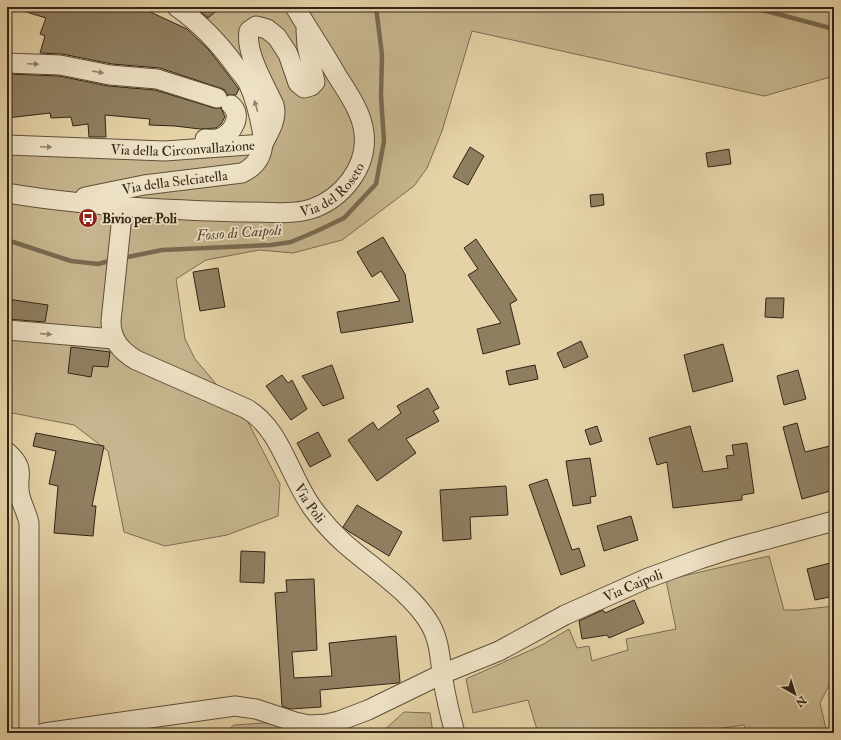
<svg xmlns="http://www.w3.org/2000/svg" width="841" height="740" font-family="'IM FELL Double Pica',serif">
  <style>
    .green { fill: #c6b58e; stroke: #7c6c52 }
    .lines { fill: none; stroke-linecap: round; stroke-linejoin: round }
    .stream { stroke: #786a50; stroke-width: 4.5 }
    .building { fill: #8f7f61; stroke: #312416 }
    .minor-casing { stroke: #5e503a; stroke-width: 21 }
    .minor { stroke: #eee2c6; stroke-width: 19 }
    .oneway { fill: #90836e }
    .labels { text-anchor: middle; dominant-baseline: central; stroke-width: 3.5; stroke-linejoin: round; paint-order: stroke }
    .street-label { font-size: 14px; fill: #312416; stroke: #eee2c6 }
    .poi-label { font-size: 14px; font-weight: bold; fill: #312416; stroke: #eee2c6; text-anchor: start }
    .water-label { font-size: 15px; font-style: italic; fill: #554733; stroke: #eee2c6 }
  </style>
  <rect width="100%" height="100%" fill="#e5d3a7"/>
  <filter id="stains"><feTurbulence type="fractalNoise" baseFrequency=".005" numOctaves="4"/><feColorMatrix values="0 0 0 0 .2 0 0 0 0 .09 0 0 0 0 .02 0 0 0 .5 -.17"/></filter>
  <radialGradient id="worn" r=".72"><stop offset=".6" stop-color="#630" stop-opacity="0"/><stop offset="1" stop-color="#630" stop-opacity=".3"/></radialGradient>
  <!-- green -->
  <g class="green">
    <path d="M177 7H834V76L764 96 472 31 442 131 427 168 414 186 342 240 293 253 259 250 206 260 176 279 185 339 195 359 248 422 280 484 278 516 227 535 165 546 124 532 108 451 74 425 7 412V154L252 152 257 106Z"/>
    <path d="M769 556 784 610H798L834 606V680L831 681 820 703 827 733H746L744 725 686 733H538L528 700 473 713 466 679 540 646 569 629 577 648 589 646 592 661 628 650 626 639 676 629 666 580Z"/>
    <path d="M404 712 430 713 433 733H381Z"/>
    <path d="M279 722 289 733H224L234 725Z"/>
  </g>
  <g class="lines">
    <!-- stream -->
    <g class="stream">
      <path d="M751 7 834 29"/>
      <path d="M7 240 71 261 98 264 113 260"/>
      <path d="M123 258 162 250 271 245 291 242 317 231 344 218 376 184 384 141 381 96 382 55 376 7"/>
    </g>
  </g>
  <!-- building -->
  <g class="building">
    <path d="M21 7H147L146 10 187 29 209 50 239 89 236 95H227L225 90 220 88 160 68 112 64 62 54 40 53 45 36 40 34 46 18 20 10Z"/>
    <path d="M195 7H221L208 18Z"/>
    <path d="M7 74 59 76 108 86 155 90 214 108H221L225 117 221 124 216 128 200 129 175 126 149 125 150 119 105 115 106 137H89L88 124 73 126 71 117 51 118 50 113 7 118Z"/>
    <path d="M470 147 484 156 468 185 453 177Z"/>
    <path d="M729 149 731 164 708 167 706 153Z"/>
    <path d="M603 194 604 205 591 207 590 195Z"/>
    <path d="M383 237 405 274 413 322 341 333 337 312 400 301 381 271 372 277 357 252Z"/>
    <path d="M476 239 517 300 510 304 520 344 483 354 477 329 501 323 468 275 478 269 464 248Z"/>
    <path d="M218 268 225 307 200 311 193 272Z"/>
    <path d="M766 298H784L783 318 765 317Z"/>
    <path d="M7 299 48 305 45 322 7 319Z"/>
    <path d="M581 341 588 357 564 368 557 353Z"/>
    <path d="M723 344 733 381 693 392 684 355Z"/>
    <path d="M71 347 110 352 108 367 93 366 91 377 68 373Z"/>
    <path d="M332 365 344 398 323 406 302 376Z"/>
    <path d="M535 365 538 379 509 385 506 371Z"/>
    <path d="M798 370 806 399 784 405 777 376Z"/>
    <path d="M282 375 288 383 292 380 307 409 291 420 266 386Z"/>
    <path d="M428 388 439 408 433 411 439 421 406 439 416 453 377 481 348 440 373 422 378 430 401 413 397 406Z"/>
    <path d="M797 423 805 452 834 445V490L802 499 783 427Z"/>
    <path d="M597 426 602 441 590 445 585 430Z"/>
    <path d="M690 426 703 472 728 468 726 456 734 455 732 445 747 443 754 493 742 495V500L673 508 667 462 657 465 649 438Z"/>
    <path d="M318 432 331 456 310 467 297 443Z"/>
    <path d="M36 433 104 446 92 506H96L93 536 54 533 58 486 49 484 56 451 33 446Z"/>
    <path d="M590 458 596 496 590 497 591 503 573 506 566 461Z"/>
    <path d="M547 479 572 550 579 548 585 566 561 575 529 485Z"/>
    <path d="M506 486 508 515 470 517 471 539 443 541 440 490Z"/>
    <path d="M357 505 402 532 389 556 348 531 343 527Z"/>
    <path d="M631 516 638 540 604 551 597 526Z"/>
    <path d="M241 551 265 552 264 583 240 582Z"/>
    <path d="M834 562V596L815 600 807 569Z"/>
    <path d="M314 579 317 650 292 652 294 678 332 676 329 643 396 636 400 682 398 683 320 690 321 707 290 709 282 706 275 593 287 592 286 580Z"/>
    <path d="M634 600 644 623 609 638 607 635 582 639 579 621 603 610 605 613Z"/>
  </g>
  <g class="lines">
    <!-- minor casing -->
    <g class="minor-casing">
      <g id="minor">
        <path d="M7 63 60 65 110 75 157 79 217 98"/>
        <path d="M205 139C210 139 215 140 220 138 233 133 243 115 231 105"/>
        <path d="M263 144C269 132 278 119 274 105 265 85 245 53 249 31L256 26 267 29 277 37 288 54 298 83 304 88 311 86 315 82 307 46 306 30"/>
        <path id="s1" d="M7 145 165 151 263 144"/>
        <path id="s2" d="M7 193C58 202 111 206 163 209 191 210 220 212 248 212 268 212 291 215 311 209 342 199 368 167 364 133 362 112 347 92 336 74 323 51 308 29 295 7"/>
        <path id="s3" d="M85 197 144 185 242 173C261 164 265 148 262 130 259 114 256 100 249 85 247 79 241 73 237 68 220 44 201 24 177 7"/>
        <path id="s4" d="M123 206 111 321C111 340 121 351 136 360L245 408C281 427 290 479 314 510 323 522 333 533 344 543 371 567 412 593 430 624 440 641 440 660 443 680 446 698 450 715 455 733"/>
        <path d="M7 330 114 339"/>
        <path d="M7 452C28 471 15 475 20 496 22 505 27 513 29 523V733"/>
        <path id="s5" d="M44 733 235 706 256 709 295 722 309 725 327 724 339 721 368 710 442 674 499 651 565 615 648 578 700 559 731 549 834 521"/>
      </g>
    </g>
    <!-- minor -->
    <use href="#minor" class="minor"/>
  </g>
  <!-- one-way arrows -->
  <defs><path id="oneway-solid" d="M-6-.8H1V-3.2L6.5 0L1 3.2V.8H-6Z"/></defs>
  <g class="oneway">
    <use href="#oneway-solid" transform="translate(33 64) rotate(2)"/>
    <use href="#oneway-solid" transform="translate(98 72) rotate(10)"/>
    <use href="#oneway-solid" transform="translate(256 106) rotate(-106)"/>
    <use href="#oneway-solid" transform="translate(46 147) rotate(2)"/>
    <use href="#oneway-solid" transform="translate(46 334) rotate(5)"/>
  </g>
  <!-- icons -->
  <defs>
    <g id="bus-disc" transform="scale(1)"><circle r="9.5" fill="#8f2418" stroke="#eee2c6"/><path d="M-5-6H5V4H4V6H2V4H-2V6H-4V4H-5ZM-3.5-4V0h7V-4ZM-3.5 1.2v1.5H-2V1.2ZM2 1.2v1.5H3.5V1.2Z" fill="#fff"/></g>
  </defs>
  <g fill-rule="evenodd">
    <use href="#bus-disc" x="88" y="218"/>
  </g>
  <g class="labels">
    <!-- street labels -->
    <g class="street-label">
      <text stroke="none"><textPath href="#s1" startOffset="176">Via della Circonvallazione</textPath></text>
      <text stroke="none"><textPath href="#s3" startOffset="91">Via della Selciatella</textPath></text>
      <text stroke="none"><textPath href="#s2" startOffset="334">Via del Roseto</textPath></text>
      <text stroke="none"><textPath href="#s4" startOffset="400">Via Poli</textPath></text>
      <text stroke="none"><textPath href="#s5" startOffset="624">Via Caipoli</textPath></text>
    </g>
    <!-- poi labels -->
    <g class="poi-label">
      <text x="102" y="218">Bivio per Poli</text>
    </g>
    <!-- water labels -->
    <g class="water-label">
      <text transform="translate(239 233) rotate(-4)">Fosso di Caipoli</text>
    </g>
  </g>
  <!-- margin -->
  <rect width="841" height="740" fill="none" stroke="#e5d3a7" stroke-width="24"/>
  <rect x="8" y="8" width="825" height="724" fill="none" stroke="#312416" stroke-width="2"/>
  <rect x="12" y="12" width="817" height="716" fill="none" stroke="#312416"/>
  <!-- north arrow -->
  <g transform="translate(795 694) rotate(141)" stroke="#eee2c6" stroke-width="3" paint-order="stroke">
  <path d="M0-3L7 15L0 10L-7 15Z" fill="#312416"/>
  <text y="-6" font-size="11" font-weight="bold" text-anchor="middle" fill="#312416">N</text>
  </g>
  <rect width="100%" height="100%" filter="url(#stains)"/>
  <rect width="100%" height="100%" fill="url(#worn)"/>
</svg>
